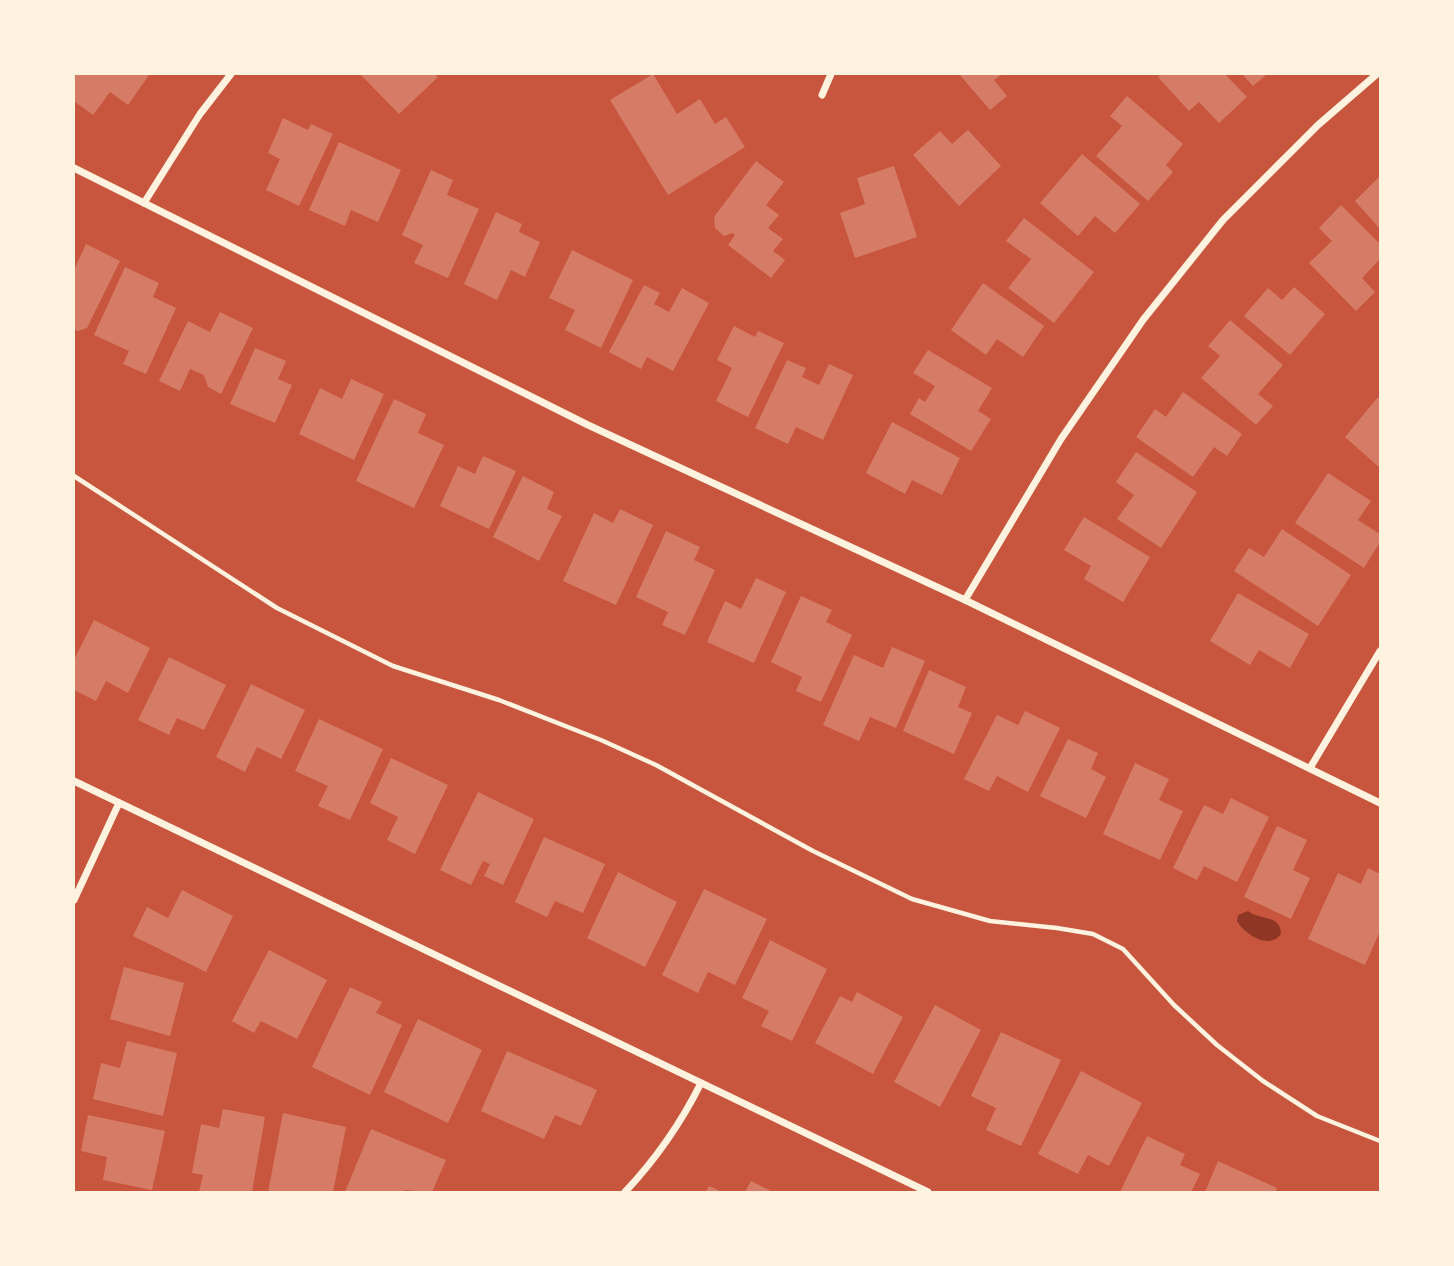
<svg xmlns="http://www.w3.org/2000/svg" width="1454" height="1266" font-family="Montserrat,sans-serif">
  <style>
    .water { fill: #8f3625 }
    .building { fill: #d67c66 }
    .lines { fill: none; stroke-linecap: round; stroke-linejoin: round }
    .path { stroke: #fff3e0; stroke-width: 4.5 }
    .minor { stroke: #fff3e0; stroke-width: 7 }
  </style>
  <rect width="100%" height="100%" fill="#c8553d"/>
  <!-- water -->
  <path class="water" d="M1248 911C1261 921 1280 914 1281 934 1270 950 1245 935 1237 921L1238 915Z"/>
  <!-- building -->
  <g class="building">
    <path d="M74 74H146L149 75 128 105 110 92 93 115 74 101Z"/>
    <path d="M360 74H434L438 77 399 114Z"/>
    <path d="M653 74 677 114 700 99 715 124 726 117 745 147 668 195 610 100Z"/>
    <path d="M959 74H1002L994 80 1007 96 990 110Z"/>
    <path d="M1162 74H1225L1247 97 1219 123 1199 102 1189 111 1158 77Z"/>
    <path d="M1242 74H1267L1253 86Z"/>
    <path d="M1127 96 1183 144 1166 165 1173 172 1148 201 1096 156 1122 126 1110 116Z"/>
    <path d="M283 118 308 130 311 124 333 134 299 206 266 190 280 159 268 153Z"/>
    <path d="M968 130 1001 166 959 206 913 155 940 131 952 144Z"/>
    <path d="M339 142 401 170 378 222 351 210 345 226 309 210Z"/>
    <path d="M1082 154 1140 204 1115 233 1095 216 1078 236 1040 203Z"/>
    <path d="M756 161 784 182 766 205 779 215 768 228 783 239 773 251 785 260 771 278 728 245 735 235 732 233 724 236 715 228 714 217Z"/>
    <path d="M894 166 917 237 855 258 840 213 865 204 857 178Z"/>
    <path d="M431 170 453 180 447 195 479 209 448 278 414 263 423 245 402 235Z"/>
    <path d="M1380 176V229L1355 201Z"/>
    <path d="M1341 205 1380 244V259L1362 278 1375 292 1356 311 1309 263 1332 241 1319 228Z"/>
    <path d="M496 212 522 224 519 232 540 242 525 277 511 270 497 300 464 284Z"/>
    <path d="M1024 218 1094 272 1054 323 1008 288 1031 259 1006 241Z"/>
    <path d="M86 244 120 261 87 328 78 331 74 329V270Z"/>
    <path d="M572 250 633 280 601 348 565 330 575 310 549 298Z"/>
    <path d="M125 267 159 283 153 297 176 308 146 374 123 364 129 351 94 335Z"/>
    <path d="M983 283 1044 326 1023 357 997 339 986 355 951 330Z"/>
    <path d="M644 285 660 293 654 304 669 312 682 288 709 303 673 371 647 357 641 369 609 352Z"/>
    <path d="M1294 287 1325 314 1290 355 1244 316 1268 288 1282 300Z"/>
    <path d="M220 312 253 328 221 394 208 387 204 375 190 369 180 391 159 381 188 321 210 332Z"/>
    <path d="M1230 320 1283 365 1258 394 1273 406 1256 425 1201 378 1220 356 1208 346Z"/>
    <path d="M734 326 755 337 758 331 784 343 748 417 716 401 732 368 717 360Z"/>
    <path d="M255 348 286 361 278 379 292 385 275 423 230 404Z"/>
    <path d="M928 350 992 388 978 411 991 419 971 451 910 414 919 398 925 402 935 386 913 373Z"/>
    <path d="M787 360 806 368 802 377 819 385 829 364 853 375 823 440 796 427 788 444 755 428Z"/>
    <path d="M351 379 384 394 354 460 299 434 320 388 342 399Z"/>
    <path d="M1183 392 1242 434 1227 456 1214 447 1193 477 1136 437 1155 409 1166 417Z"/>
    <path d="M1378 397 1380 399V468L1345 437Z"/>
    <path d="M394 399 426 414 418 433 444 445 414 508 356 481Z"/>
    <path d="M892 422 960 458 942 495 912 480 905 494 866 473Z"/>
    <path d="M1136 452 1197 492 1161 548 1117 519 1134 495 1116 482Z"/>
    <path d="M483 456 516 471 489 529 440 506 458 466 475 474Z"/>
    <path d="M1328 473 1371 501 1358 520 1380 534V542L1364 568 1295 523Z"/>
    <path d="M523 476 554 492 547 509 562 516 539 561 493 537Z"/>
    <path d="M620 509 653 525 616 605 563 581 594 513 613 523Z"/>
    <path d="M1084 517 1150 557 1123 602 1084 579 1091 566 1064 550Z"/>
    <path d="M1282 529 1351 575 1318 626 1234 571 1249 548 1264 557Z"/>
    <path d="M666 531 700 547 694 560 715 570 685 635 662 625 668 612 636 597Z"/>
    <path d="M756 578 786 592 754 663 707 642 725 601 741 609Z"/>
    <path d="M1238 593 1309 634 1290 668 1259 650 1250 665 1210 641Z"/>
    <path d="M801 596 832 610 826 622 852 635 821 702 796 691 802 677 771 662Z"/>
    <path d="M94 620 150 648 128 693 106 681 96 701 74 690V660Z"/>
    <path d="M892 647 925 661 896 728 870 717 859 741 823 725 854 655 883 668Z"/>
    <path d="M169 657 226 685 204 730 177 718 169 735 138 720Z"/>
    <path d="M929 670 966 687 958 707 972 713 954 754 903 731Z"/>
    <path d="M251 684 305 710 281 759 257 747 245 772 216 757Z"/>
    <path d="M1025 711 1060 728 1028 792 997 776 989 791 964 779 997 715 1018 725Z"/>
    <path d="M319 719 383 749 350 820 318 806 328 786 295 771Z"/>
    <path d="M1068 739 1098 753 1091 769 1106 777 1086 818 1040 796Z"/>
    <path d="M391 758 448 785 415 854 387 840 398 817 370 803Z"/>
    <path d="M1135 763 1169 779 1159 800 1183 811 1160 860 1103 834Z"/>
    <path d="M478 792 534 819 503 885 484 876 490 864 483 861 471 885 440 870Z"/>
    <path d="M1231 798 1269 817 1237 882 1204 866 1197 880 1173 868 1204 805 1223 814Z"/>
    <path d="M1277 826 1307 840 1293 870 1310 878 1291 919 1244 897Z"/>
    <path d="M544 837 605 864 583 913 555 901 547 917 515 902Z"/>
    <path d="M1368 868 1380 874V931L1365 965 1308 939 1338 873 1361 884Z"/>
    <path d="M618 872 677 902 645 967 587 938Z"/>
    <path d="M704 889 767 919 735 985 708 972 698 993 662 975Z"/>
    <path d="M182 890 233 916 206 972 133 936 147 907 168 918Z"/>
    <path d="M770 940 827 969 792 1041 761 1026 769 1011 742 998Z"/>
    <path d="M269 950 327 980 297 1039 261 1021 254 1033 232 1021Z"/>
    <path d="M124 967 184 983 170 1036 110 1019Z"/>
    <path d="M350 987 382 1002 376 1013 402 1025 370 1095 312 1067Z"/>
    <path d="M857 992 903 1017 873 1074 815 1043 840 996 852 1002Z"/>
    <path d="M935 1005 981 1030 940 1107 894 1082Z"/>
    <path d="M418 1019 482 1050 448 1123 384 1092Z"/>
    <path d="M1001 1032 1061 1060 1021 1146 986 1130 996 1108 971 1096Z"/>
    <path d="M127 1041 177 1053 163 1116 93 1099 101 1063 120 1068Z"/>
    <path d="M507 1051 597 1090 581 1126 555 1115 544 1139 481 1111Z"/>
    <path d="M1081 1071 1142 1103 1109 1166 1088 1155 1078 1174 1038 1154Z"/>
    <path d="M223 1109 265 1117 252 1192H199L203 1175 192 1173 201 1124 219 1128Z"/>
    <path d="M283 1113 346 1127 333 1192H268Z"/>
    <path d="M88 1115 165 1131 152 1190 103 1180 107 1157 81 1151Z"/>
    <path d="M371 1129 446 1160 432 1192 404 1190 403 1192H345Z"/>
    <path d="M1147 1136 1185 1154 1180 1165 1200 1174 1191 1192H1120Z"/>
    <path d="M1218 1161 1277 1188 1275 1192H1205Z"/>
    <path d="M751 1181 773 1192H745Z"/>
    <path d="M709 1186 722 1192H706Z"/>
  </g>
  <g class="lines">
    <!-- path -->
    <path class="path" d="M74 476 277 608 393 666 499 700 601 740 656 765 813 851 912 899 990 921 1057 928 1093 934 1123 949 1174 1005 1217 1045 1263 1081 1317 1116 1380 1141"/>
    <!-- minor -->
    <g class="minor">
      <path d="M822 95 831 74"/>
      <path d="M74 168 588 425 965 600 1380 803"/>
      <path d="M144 203 200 114 231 74"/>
      <path d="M965 600 1061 439 1143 320 1223 220 1318 125 1377 74"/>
      <path d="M1310 768 1380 651"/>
      <path d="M74 781 928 1192"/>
      <path d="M74 900 119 803"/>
      <path d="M625 1192C657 1158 680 1125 701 1083"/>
    </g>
  </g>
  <!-- border -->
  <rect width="1454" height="1266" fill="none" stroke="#fff3e0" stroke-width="150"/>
</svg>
